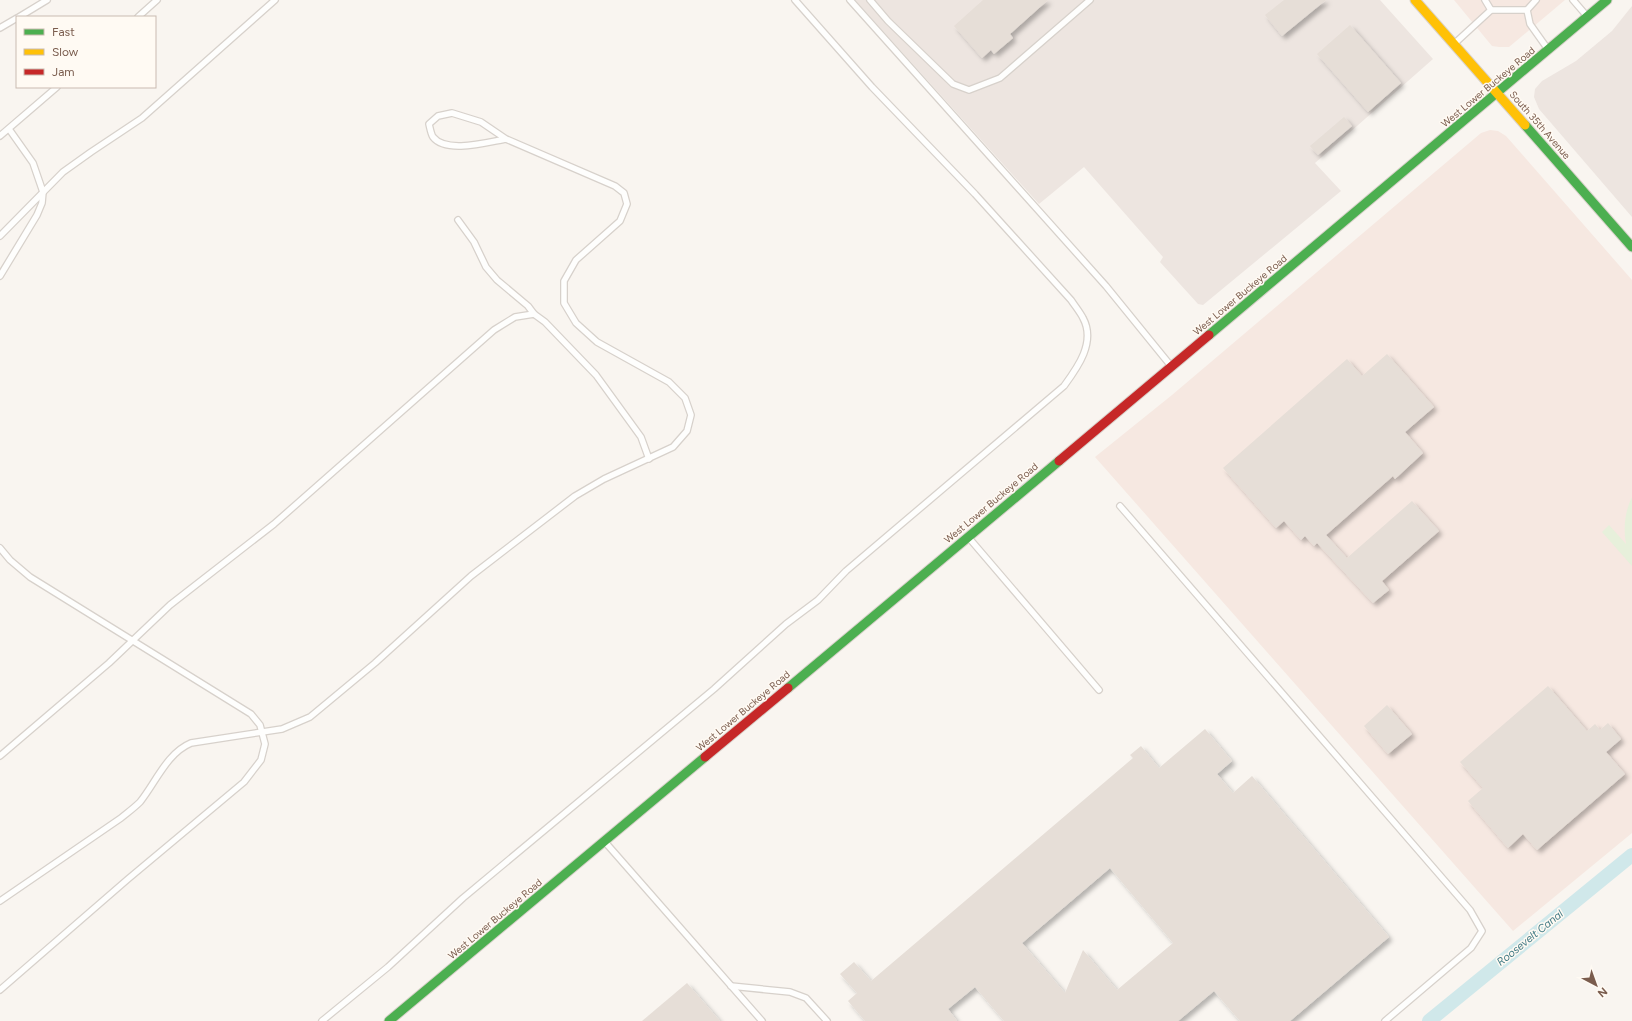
<svg xmlns="http://www.w3.org/2000/svg" width="1632" height="1021" font-family="Figtree,sans-serif">
  <style>
    .commercial { fill: #f6e8e1 }
    .industrial { fill: #ede5e0 }
    .green { fill: #e7f0db }
    .lines { fill: none; stroke-linecap: round; stroke-linejoin: round }
    .canal { stroke: #d0e8ea; stroke-width: 14 }
    .building { fill: #e6ded7; fill-rule: evenodd; filter: url(#shadow) }
    .lane-casing { stroke: #d7d1cb; stroke-width: 8 }
    .fast-casing { stroke: #d9d2cb; stroke-width: 11 }
    .slow-casing { stroke: #d9d2cb; stroke-width: 11 }
    .jam-casing { stroke: #d9d2cb; stroke-width: 11 }
    .lane { stroke: #fefefd; stroke-width: 5.5 }
    .fast { stroke: #4caf50; stroke-width: 9 }
    .slow { stroke: #ffc107; stroke-width: 9 }
    .jam { stroke: #c62828; stroke-width: 9 }
    .labels { text-anchor: middle; dominant-baseline: central; stroke-width: 3; stroke-linejoin: round; paint-order: stroke }
    .street-label { font-size: 10px; fill: #7a5c4d; stroke: #fffaf3 }
    .water-label { font-size: 11px; font-style: italic; fill: #437c86; stroke: #fffaf3 }
  </style>
  <defs>
    <filter id="shadow"><feDropShadow dx="3.5" dy="3.5" stdDeviation="2" flood-color="#0004"/></filter>
  </defs>
  <rect width="100%" height="100%" fill="#f9f5f0"/>
  <!-- commercial -->
  <g class="commercial">
    <path d="M1454 0H1565L1509 47H1499L1492 46Z"/>
    <path d="M1490 130 1498 131 1506 136 1632 280V833L1513 931 1095 457 1172 395 1481 133Z"/>
  </g>
  <!-- industrial -->
  <g class="industrial">
    <path d="M855 0H1380L1433 59 1315 163 1341 191 1203 305 1198 304 1160 262 1163 257 1084 167 1039 204Z"/>
    <path d="M1632 6V217L1539 109 1534 97 1535 89 1542 81 1576 61 1612 31Z"/>
  </g>
  <!-- green -->
  <path class="green" d="M1632 497V566L1602 532 1609 525 1626 544C1623 528 1625 511 1632 497Z"/>
  <g class="lines">
    <!-- canal -->
    <path class="canal" d="M1429 1021 1632 855"/>
  </g>
  <!-- building -->
  <g class="building">
    <path d="M983 0H1048L1010 34 1013 38 994 54 991 50 982 58 954 26Z"/>
    <path d="M1284 0H1326L1282 36 1265 15Z"/>
    <path d="M1350 25 1401 83 1368 112 1317 54Z"/>
    <path d="M1344 117 1352 126 1318 155 1310 146Z"/>
    <path d="M1387 354 1434 407 1405 432 1423 453 1395 479 1393 476 1326 535 1347 558 1412 501 1439 531 1382 581 1389 590 1373 603 1317 543 1314 546 1305 536 1301 540 1284 521 1276 528 1223 468 1347 359 1362 376Z"/>
    <path d="M1548 686 1587 731 1595 724 1600 730 1608 723 1621 739 1606 752 1625 774 1537 850 1523 834 1508 848 1468 801 1483 788 1460 762Z"/>
    <path d="M1387 705 1412 734 1388 754 1364 726Z"/>
    <path d="M1205 729 1232 761 1217 774 1233 793 1252 776 1389 937 1290 1021H1240L1214 991 1178 1021H1004L975 987 948 1009 957 1021H865L848 1001 857 993 840 974 854 962 871 981 1133 758 1130 755 1141 746 1159 768ZM1110 868 1173 943 1117 990 1083 950 1065 993 1022 943Z"/>
    <path d="M687 983 720 1021H642Z"/>
  </g>
  <g class="lines">
    <!-- lane casing -->
    <g class="lane-casing">
      <g id="lane">
        <path d="M850 0 1106 286 1171 366"/>
        <path d="M870 0 888 21 953 84 969 90 1000 78 1090 0"/>
        <path d="M1485 0 1491 10"/>
        <path d="M1536 0 1527 10 1530 24 1547 48"/>
        <path d="M1573 0 1586 15"/>
        <path d="M19 17 47 0"/>
        <path d="M138 17 157 0"/>
        <path d="M0 28 17 18"/>
        <path d="M1454 44 1491 10H1527"/>
        <path d="M0 136 57 87"/>
        <path d="M458 220 474 242 486 267 497 280 528 306 534 314"/>
        <path d="M0 236 63 172 91 152 142 118 275 0"/>
        <path d="M0 276 37 215 42 203 43 192 33 163 9 129"/>
        <path d="M1120 506 1470 910 1482 931 1471 948 1385 1021"/>
        <path d="M969 538 1099 690"/>
        <path d="M0 548 10 560 30 577 251 714 260 725 265 744 261 760 244 782 128 879 0 990"/>
        <path d="M0 756 109 663 170 605 274 524 494 330 515 317 534 314 545 322 596 375 641 437 649 459"/>
        <path d="M605 842 762 1021"/>
        <path d="M0 901 121 818C127 813 134 808 140 802 156 782 167 753 191 743L282 729 310 717 375 663 471 576 575 496 604 479 673 447 687 431 691 415 685 398 669 382 597 342 576 323 564 303V281L576 260 620 221 627 204 624 193 615 186 506 139 481 122 452 113 438 116 429 124C430 128 431 134 433 137 446 154 488 142 506 139"/>
        <path d="M731 986 790 992 806 998 827 1021"/>
        <path d="M322 1021 388 967 463 898 714 689 786 624 818 600 846 571 1064 386C1078 367 1096 342 1083 318 1080 312 1075 306 1071 300L975 194 872 87 795 0"/>
      </g>
    </g>
    <!-- fast casing -->
    <g class="fast-casing">
      <g id="fast">
        <path d="M1525 125 1632 247"/>
        <path d="M1209 335 1607 0"/>
        <path d="M788 688 1059 461"/>
        <path d="M389 1021 705 757"/>
      </g>
    </g>
    <!-- slow casing -->
    <g class="slow-casing">
      <path id="slow" d="M1415 0 1525 125"/>
    </g>
    <!-- jam casing -->
    <g class="jam-casing">
      <g id="jam">
        <path d="M1059 461 1209 335"/>
        <path d="M705 757 788 688"/>
      </g>
    </g>
    <!-- lane -->
    <use href="#lane" class="lane"/>
    <!-- fast -->
    <use href="#fast" class="fast"/>
    <!-- slow -->
    <use href="#slow" class="slow"/>
    <!-- jam -->
    <use href="#jam" class="jam"/>
  </g>
  <g class="labels">
    <!-- street labels -->
    <g class="street-label">
      <text transform="translate(1488 87) rotate(-40)">West Lower Buckeye Road</text>
      <text transform="translate(1540 125) rotate(49)">South 35th Avenue</text>
      <text transform="translate(1240 295) rotate(-40)">West Lower Buckeye Road</text>
      <text transform="translate(991 503) rotate(-40)">West Lower Buckeye Road</text>
      <text transform="translate(743 711) rotate(-40)">West Lower Buckeye Road</text>
      <text transform="translate(495 919) rotate(-40)">West Lower Buckeye Road</text>
    </g>
    <!-- water labels -->
    <g class="water-label">
      <text transform="translate(1530 938) rotate(-39)">Roosevelt Canal</text>
    </g>
  </g>
  <!-- legend -->
  <rect x="16" y="16" width="140" height="72" fill="#fffaf3" stroke="#cabbb1"/>
  <rect x="24" y="29" width="20" height="6" fill="#4caf50" stroke="#cabbb1"/>
  <text x="52" y="36" font-size="12" fill="#7a5c4d">Fast</text>
  <rect x="24" y="49" width="20" height="6" fill="#ffc107" stroke="#cabbb1"/>
  <text x="52" y="56" font-size="12" fill="#7a5c4d">Slow</text>
  <rect x="24" y="69" width="20" height="6" fill="#c62828" stroke="#cabbb1"/>
  <text x="52" y="76" font-size="12" fill="#7a5c4d">Jam</text>
  <!-- north arrow -->
  <g transform="translate(1596 985) rotate(139)" stroke="#fffaf3" stroke-width="3" paint-order="stroke">
  <path d="M0-3L7 15L0 10L-7 15Z" fill="#7a5c4d"/>
  <text y="-6" font-size="11" font-weight="bold" text-anchor="middle" fill="#7a5c4d">N</text>
  </g>
</svg>
